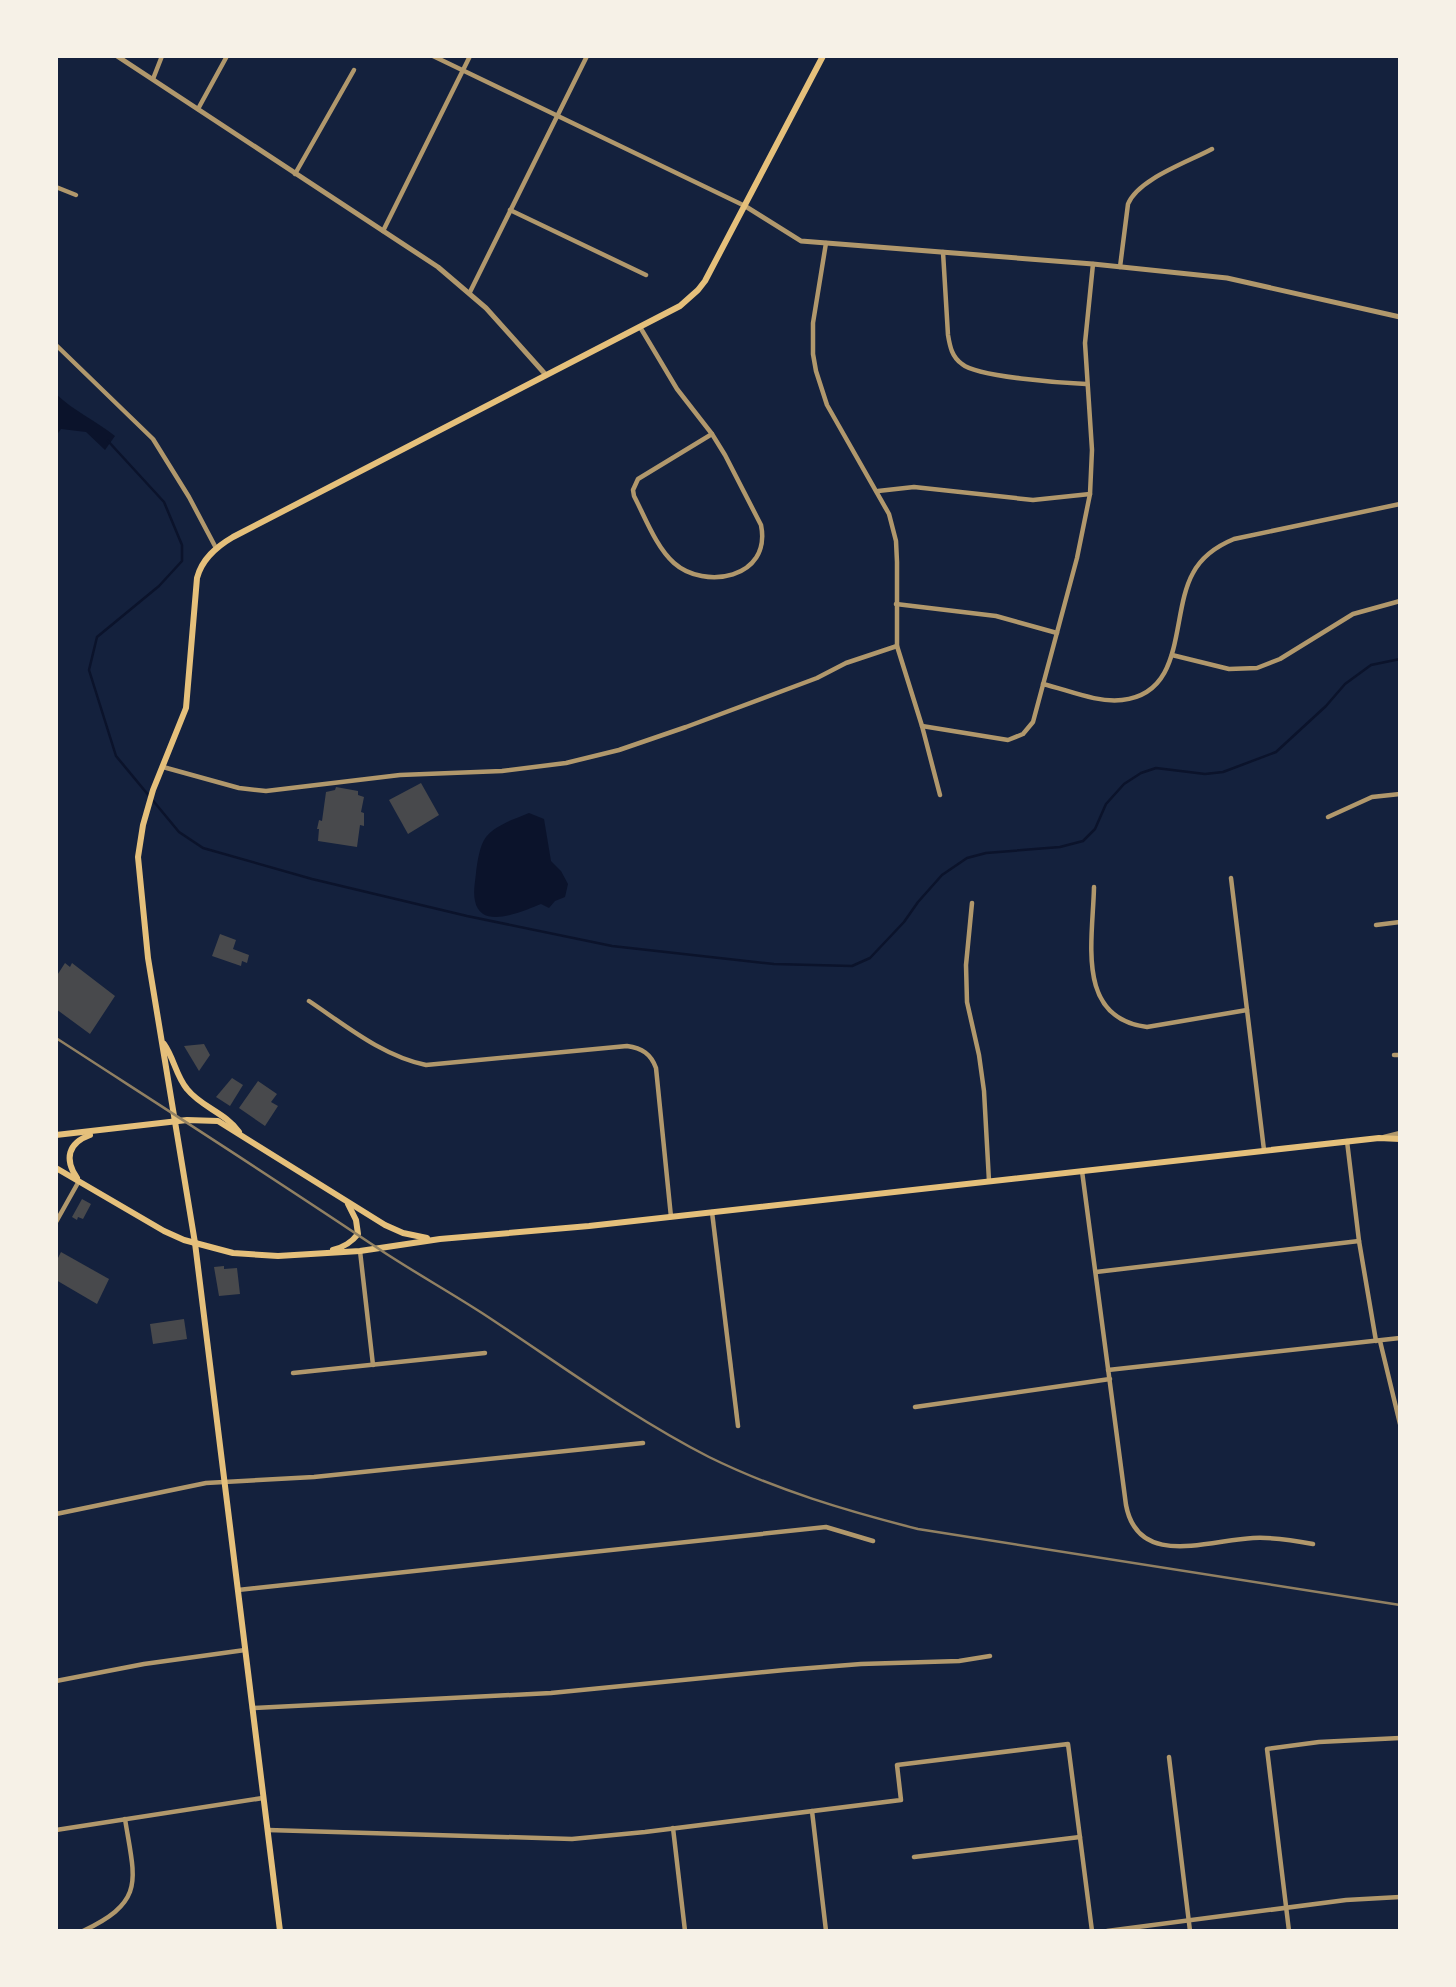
<svg xmlns="http://www.w3.org/2000/svg" width="1456" height="1987" font-family="Overpass,sans-serif">
  <style>
    .water { fill: #0b132b }
    .lines { fill: none; stroke-linecap: round; stroke-linejoin: round }
    .stream { stroke: #0b132b; stroke-width: 2.5 }
    .building { fill: #48494c }
    .minor { stroke: #b1986c; stroke-width: 4.5 }
    .tertiary { stroke: #b1986c; stroke-width: 5 }
    .secondary { stroke: #e5c07b; stroke-width: 6 }
    .primary { stroke: #e5c07b; stroke-width: 6 }
    .rail { stroke: #918062; stroke-width: 2.5 }
  </style>
  <rect width="100%" height="100%" fill="#14213d"/>
  <!-- water -->
  <g class="water">
    <path d="M56 394C74 411 96 421 115 436L105 450 86 432 61 429 56 436Z"/>
    <path d="M529 813 544 819 551 861 561 871 568 884 565 897 555 901 549 908 541 904C523 911 481 931 475 901 473 892 475 883 476 873 477 863 480 844 486 837 497 824 515 819 529 813Z"/>
  </g>
  <g class="lines">
    <!-- stream -->
    <path class="stream" d="M108 441 164 502 182 545V561L159 586 97 637 89 670 116 756 179 832 203 848 312 879 467 916 612 946 774 964 852 966 870 958 904 922 918 902 942 875 967 858 986 853 1060 847 1083 841 1095 829 1106 804 1124 784 1141 773 1156 768 1205 774 1223 772 1276 752 1326 706 1345 684 1371 665 1400 659"/>
  </g>
  <!-- building -->
  <g class="building">
    <path d="M421 783 439 815 408 834 389 800Z"/>
    <path d="M336 787 358 791V795L364 797 361 812 364 813V826L360 825 357 847 318 841 319 829H317L319 820 322 821 326 792 335 790Z"/>
    <path d="M220 934 236 940 233 949 249 955 247 963 242 961 241 966 212 956Z"/>
    <path d="M65 963 70 967 72 963 115 996 90 1034 56 1009V977Z"/>
    <path d="M204 1044 210 1055 199 1071 184 1046Z"/>
    <path d="M232 1078 243 1085 230 1106 216 1097Z"/>
    <path d="M258 1081 277 1094 271 1102 278 1106 265 1126 239 1108Z"/>
    <path d="M82 1199 91 1204 83 1219 78 1217 77 1220 72 1217Z"/>
    <path d="M61 1252 109 1279 97 1304 56 1280V1262Z"/>
    <path d="M224 1266V1269L237 1268 240 1294 219 1296 214 1267Z"/>
    <path d="M184 1319 187 1339 153 1344 150 1324Z"/>
  </g>
  <g class="lines">
    <!-- minor -->
    <g class="minor">
      <path d="M433 56 745 206"/>
      <path d="M153 79 162 56"/>
      <path d="M198 109 227 56"/>
      <path d="M295 174 354 70"/>
      <path d="M56 187 76 195"/>
      <path d="M510 210 646 275"/>
      <path d="M383 231 470 56"/>
      <path d="M826 243 813 323V354L816 371 827 405 889 514 896 541 897 562V646L922 726 940 795"/>
      <path d="M943 252 948 335C950 347 952 357 962 364 977 377 1063 383 1086 384"/>
      <path d="M1120 267 1128 204C1138 179 1188 162 1212 149"/>
      <path d="M470 292 587 56"/>
      <path d="M640 327 677 389 712 434"/>
      <path d="M56 345 153 439 189 497 216 548"/>
      <path d="M712 434 725 455 761 525C772 579 704 590 674 563 656 547 645 517 634 496L633 490 638 479Z"/>
      <path d="M878 491 914 487 1033 500 1090 494"/>
      <path d="M896 604 996 616 1057 633"/>
      <path d="M1172 655 1229 669 1257 668 1280 659 1353 614 1400 601"/>
      <path d="M1043 684C1068 690 1097 703 1122 700 1187 693 1170 614 1193 573 1202 556 1217 546 1234 539L1400 504"/>
      <path d="M922 726 1008 740 1023 734 1033 722 1077 558 1090 494 1092 450 1085 343 1093 264"/>
      <path d="M163 767 239 788 266 791 400 775 502 771 566 763 619 750 686 727 817 678 846 663 897 646"/>
      <path d="M1328 817 1372 797 1400 794"/>
      <path d="M1231 878 1264 1150"/>
      <path d="M1094 887C1093 940 1075 1018 1147 1027L1247 1010"/>
      <path d="M972 903 966 965 967 1002 979 1055 984 1091 989 1181"/>
      <path d="M1376 925 1400 922"/>
      <path d="M309 1001C345 1025 382 1056 426 1065L627 1046C642 1048 651 1054 656 1068L671 1217"/>
      <path d="M1394 1055H1400"/>
      <path d="M1384 1137 1400 1133"/>
      <path d="M1347 1141 1359 1241 1376 1341"/>
      <path d="M1082 1171 1126 1505C1138 1569 1209 1540 1253 1538 1274 1537 1293 1540 1313 1544"/>
      <path d="M712 1212 738 1426"/>
      <path d="M56 1222 79 1181"/>
      <path d="M360 1251 373 1365"/>
      <path d="M1096 1272 1359 1241"/>
      <path d="M1380 1341 1400 1424"/>
      <path d="M1108 1370 1400 1338"/>
      <path d="M293 1373 485 1353"/>
      <path d="M915 1407 1110 1379"/>
      <path d="M56 1514 206 1483 314 1477 643 1443"/>
      <path d="M238 1590 826 1527 873 1541"/>
      <path d="M56 1681 144 1664 245 1650"/>
      <path d="M252 1708 551 1693 785 1670 861 1664 959 1661 990 1656"/>
      <path d="M1169 1757 1190 1931"/>
      <path d="M812 1811 826 1931"/>
      <path d="M673 1828 685 1931"/>
      <path d="M56 1830 263 1798"/>
      <path d="M268 1830 572 1839 645 1832 901 1800 897 1765 1068 1744 1092 1931"/>
      <path d="M914 1857 1080 1837"/>
      <path d="M83 1931C146 1901 135 1881 125 1819"/>
      <path d="M1107 1931 1346 1900 1400 1897"/>
      <path d="M1289 1931 1267 1749 1319 1742 1400 1738"/>
    </g>
    <!-- tertiary -->
    <g class="tertiary">
      <path d="M117 56 438 267 486 308 546 375"/>
      <path d="M745 206 801 241 1093 264 1227 278 1400 317"/>
    </g>
    <!-- secondary -->
    <path class="secondary" d="M195 1243 280 1931"/>
    <!-- primary -->
    <g class="primary">
      <path d="M164 1044C174 1058 176 1076 187 1089 201 1107 226 1113 239 1132"/>
      <path d="M56 1135 187 1120 218 1121 385 1225 403 1233 427 1238"/>
      <path d="M56 1168 164 1231 184 1240 233 1253 278 1256 360 1251 440 1239 589 1226 1379 1138 1400 1139"/>
      <path d="M77 1178C64 1159 68 1143 90 1135"/>
      <path d="M195 1243 148 958 138 857 143 825 153 790 186 708 197 578C202 559 216 547 233 537L680 306 698 290 705 281 823 56"/>
      <path d="M333 1250C344 1247 351 1243 358 1234L356 1220 348 1204"/>
    </g>
    <!-- rail -->
    <path class="rail" d="M56 1038C164 1108 272 1177 379 1249 412 1271 448 1291 482 1313 557 1362 629 1416 709 1457 776 1490 847 1511 918 1529L1400 1605"/>
  </g>
  <!-- border -->
  <rect width="1456" height="1987" fill="none" stroke="#f6f1e7" stroke-width="116"/>
</svg>
